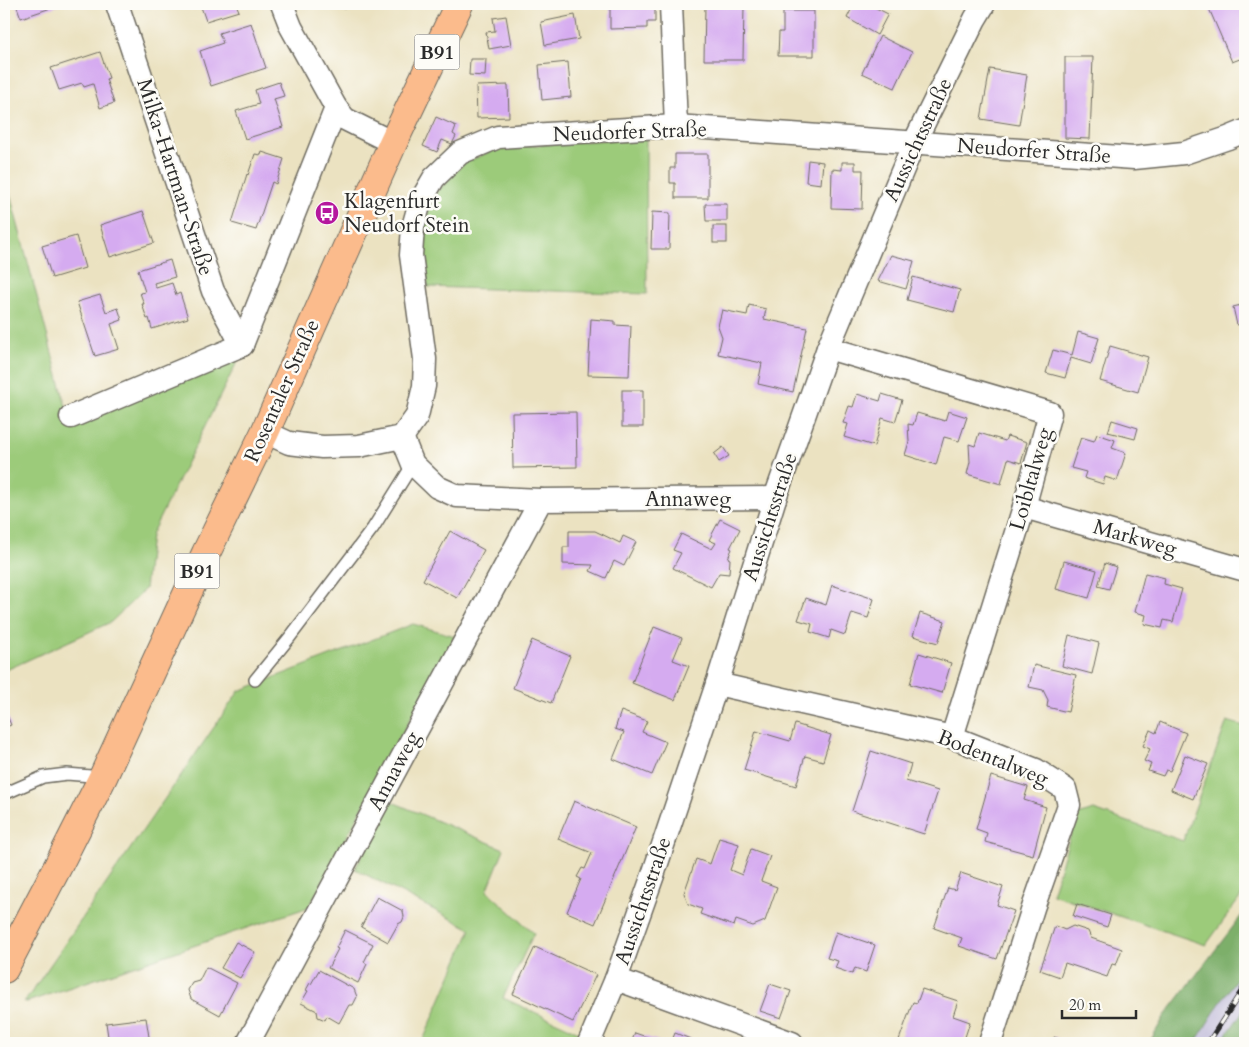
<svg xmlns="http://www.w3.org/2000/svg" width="1249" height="1047" font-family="Cardo,serif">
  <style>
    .industrial { fill: #c4c0db }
    .green { fill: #9ccb7a; stroke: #647b52 }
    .forest { fill: #7daf6a; stroke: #546d4a }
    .building { fill: #d5abf0 }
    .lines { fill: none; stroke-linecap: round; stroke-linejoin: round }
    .service-casing { stroke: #6e6b60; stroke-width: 14 }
    .minor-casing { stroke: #6e6b60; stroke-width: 25 }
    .primary-casing { stroke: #6e6b60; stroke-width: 30 }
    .service { stroke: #fff; stroke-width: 11 }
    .minor { stroke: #fff; stroke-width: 22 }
    .primary { stroke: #fbbb8c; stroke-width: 28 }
    .rail-casing { stroke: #2b2b2b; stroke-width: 5.5 }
    .rail { stroke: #fdfcf7; stroke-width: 4; stroke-dasharray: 11; stroke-linecap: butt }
    .labels { text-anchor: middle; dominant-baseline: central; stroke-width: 5; stroke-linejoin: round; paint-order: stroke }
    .shield { fill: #fdfcf7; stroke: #6a6a68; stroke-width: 1 }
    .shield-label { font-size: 20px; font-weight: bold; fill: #2b2b2b }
    .street-label { font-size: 21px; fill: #2b2b2b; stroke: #fdfcf7 }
    .poi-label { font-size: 21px; fill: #2b2b2b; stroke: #fdfcf7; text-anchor: start }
  </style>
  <rect width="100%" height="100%" fill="#fdfcf7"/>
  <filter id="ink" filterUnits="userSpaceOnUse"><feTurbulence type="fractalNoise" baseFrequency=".02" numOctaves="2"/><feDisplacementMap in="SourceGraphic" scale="10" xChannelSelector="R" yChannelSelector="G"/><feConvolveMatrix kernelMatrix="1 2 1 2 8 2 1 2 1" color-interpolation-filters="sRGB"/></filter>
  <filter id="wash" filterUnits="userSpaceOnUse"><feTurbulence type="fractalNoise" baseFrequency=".0096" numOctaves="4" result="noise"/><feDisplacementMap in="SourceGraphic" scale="20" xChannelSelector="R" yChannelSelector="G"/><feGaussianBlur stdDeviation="1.12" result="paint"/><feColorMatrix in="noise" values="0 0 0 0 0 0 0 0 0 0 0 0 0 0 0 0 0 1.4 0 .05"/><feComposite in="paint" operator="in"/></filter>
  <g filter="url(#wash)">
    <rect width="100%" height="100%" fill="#ebe2c1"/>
    <!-- industrial -->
    <path class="industrial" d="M1245 968V1008L1221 1043H1195L1223 998Z"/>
    <!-- green -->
    <g class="green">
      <path d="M646 137 647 294 428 287 421 236 433 196 464 163 498 148Z"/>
      <path d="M4 172 71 425 240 356 151 535 145 589 111 622 4 671Z"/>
      <path d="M413 624 455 636 309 907 24 1003 239 691Z"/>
      <path d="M1227 721 1244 726 1245 721V891L1206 945 1052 894 1077 815 1094 810 1183 841Z"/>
      <path d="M390 801 504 849 487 891 534 933 503 998 581 1033 576 1043H422L471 929 355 869Z"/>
    </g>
    <!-- forest -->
    <g class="forest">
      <path d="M1245 911V968L1223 998 1195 1043H1149L1164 1017Z"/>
      <path d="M1245 1008V1043H1221Z"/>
    </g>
    <g id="blocks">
      <!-- building -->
      <g class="building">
        <path d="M16 4H63L21 18Z"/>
        <path d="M200 4H236L239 11 206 21Z"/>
        <path d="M342 4H364L343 9Z"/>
        <path d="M610 4H646V5H655V22H647V28L610 29Z"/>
        <path d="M854 4H868L888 14 877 35 847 18Z"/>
        <path d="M1207 4H1244L1245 6V57L1232 62Z"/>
        <path d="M705 5 744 6 743 60H704Z"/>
        <path d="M783 11H814V56H778L779 32H783Z"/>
        <path d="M575 15 579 39 545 45 541 22Z"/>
        <path d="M506 16 511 45 489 49 486 32 495 31 493 18Z"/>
        <path d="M251 23 266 68 211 86 200 51 223 43 219 33Z"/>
        <path d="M880 36 912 52 895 88 862 73Z"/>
        <path d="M100 52 109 78 106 79 114 103 100 108 93 84 84 87 82 83 59 90 51 68Z"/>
        <path d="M1065 57H1093L1090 139 1065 138Z"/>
        <path d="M470 59H486L485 76 469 75Z"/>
        <path d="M568 62 571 97 542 100 539 65Z"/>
        <path d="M990 69 1027 75 1019 125 981 119Z"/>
        <path d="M279 82 284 96 274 99 283 127 245 139 236 111 259 104 255 90Z"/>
        <path d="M508 85 509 117 477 118 476 86Z"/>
        <path d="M436 117 456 126 453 134 456 136 452 144 442 140 437 152 423 146Z"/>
        <path d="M262 152 284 159 276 184 272 182 256 230 232 223 247 174 248 175 255 154 261 155Z"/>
        <path d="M675 154H708V198H675V183H670V168H675Z"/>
        <path d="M808 160 823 162 821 184 806 182Z"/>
        <path d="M842 162H855V170H863L862 209 831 208 832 169 842 170Z"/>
        <path d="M705 204H727V221H706Z"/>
        <path d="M143 211 154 243 110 257 100 225Z"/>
        <path d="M652 212 670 213 669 249H651Z"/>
        <rect x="713" y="226" width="14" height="17"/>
        <path d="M76 236 85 268 52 278 42 246Z"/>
        <path d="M891 255 914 261 906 289 878 281Z"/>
        <path d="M170 260 175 277 154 283 156 288 172 283 176 295 180 293 188 318 152 329 149 318 147 319 142 304H144L140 293 145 292 138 270Z"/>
        <path d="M913 277 960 290 954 312 907 300Z"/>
        <path d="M100 295 106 312 118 308 122 320 111 324 119 349 95 356 77 302Z"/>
        <path d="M1245 304V323L1237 325 1233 307Z"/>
        <path d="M749 305 766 309 764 319 807 328 793 392 758 384 762 363 718 354 722 337 718 326 722 310 747 315Z"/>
        <path d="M591 319 615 321V325L631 326 629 376 588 375Z"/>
        <path d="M1078 332 1099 338 1091 364 1071 358 1065 378 1046 373 1053 350 1072 355Z"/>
        <path d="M1110 346 1148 357 1138 392 1100 381Z"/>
        <rect x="622" y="390" width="21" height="37"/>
        <path d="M857 394 880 401 882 394 902 400 895 422 882 418 874 446 844 437 848 424 843 423 849 406 853 407Z"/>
        <path d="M948 411 967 417 959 441 944 437 936 465 905 455 909 442 908 424 913 425 917 413 945 421Z"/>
        <path d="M576 412 577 467 513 468 512 413Z"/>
        <path d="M1112 420 1138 428 1135 439 1108 432Z"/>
        <path d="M979 433 1005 441 1007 436 1027 442 1021 463 1008 459 1001 484 967 474 970 462 969 444 975 446Z"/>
        <path d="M1097 434 1115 440 1112 448 1126 453 1117 481 1105 477 1103 484 1084 478 1086 472 1071 468 1081 437 1094 441Z"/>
        <path d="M723 447 729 456 719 462 714 454Z"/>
        <path d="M720 519 740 529 730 548 732 549 728 558 730 559 729 574 719 573 711 587 673 568 681 553 673 550 681 534 712 549 716 543 709 540Z"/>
        <path d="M450 531 484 550 457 598 423 580Z"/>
        <path d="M569 531H595L620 543 623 536 636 542 624 566 614 561 606 578 590 571 593 565 563 564V547H569Z"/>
        <path d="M1064 561 1097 570 1089 598 1056 589Z"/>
        <path d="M1105 563 1116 567 1109 589 1098 586Z"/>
        <path d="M1145 573 1165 578 1164 584 1182 589 1173 622 1164 620 1162 628 1144 624 1146 615 1135 612Z"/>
        <path d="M832 585 874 599 868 618 852 613 845 635 831 630 829 638 810 632 812 624 798 620 806 598 826 605Z"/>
        <path d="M920 613 945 621 938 643 913 636Z"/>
        <path d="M654 627 682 638 673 660 689 666 675 700 632 683Z"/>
        <path d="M1069 635 1099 643 1092 674 1062 666Z"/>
        <path d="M532 640 570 656 551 703 513 688Z"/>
        <path d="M919 653 951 663 942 693 910 684Z"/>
        <path d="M1034 665 1076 675 1068 712 1047 707 1048 700 1043 690 1029 687Z"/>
        <path d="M4 708 11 725 4 728Z"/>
        <path d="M621 711 647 721 642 732 666 742 652 775 613 759 624 732 615 729Z"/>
        <path d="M1160 722 1186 733 1170 771 1166 770 1163 776 1148 771 1151 764 1144 761 1150 749 1143 746 1150 730 1156 733Z"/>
        <path d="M795 724 831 735 823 761 805 756 796 786 744 770 756 731 790 741Z"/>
        <path d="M871 751 911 764 906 781 938 791 924 834 852 811Z"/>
        <path d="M1185 755 1208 764 1193 799 1171 790Z"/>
        <path d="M991 776 1028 787 1024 800 1046 807 1033 855 985 842 987 833 976 829Z"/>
        <path d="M574 801 636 827 595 924 567 912 581 879 577 877 582 868 585 869 592 853 558 839Z"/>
        <path d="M719 838 739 844 730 870 742 875 751 849 770 856 761 881 777 887 765 921 753 926 736 920 734 926 700 914 702 909 688 904 684 893 696 859 710 864Z"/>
        <path d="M961 873 1003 887 997 905 1014 911 997 959 959 946 962 938 934 928 948 888 955 890Z"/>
        <path d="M377 897 403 911 404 917 402 922 398 924 388 942 361 927Z"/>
        <path d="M1077 904 1111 915 1107 927 1073 916Z"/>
        <path d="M1055 926 1065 930 1073 926 1088 931 1091 938 1122 949 1116 965 1112 964 1107 977 1065 963 1060 977 1040 970Z"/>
        <path d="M345 930 373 944 364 962 367 964 358 983 328 968 338 949 336 948Z"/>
        <path d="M836 932 875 945 866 972 855 968 852 974 835 968 838 961 827 958Z"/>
        <path d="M236 942 255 952 240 978 221 968Z"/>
        <path d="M535 947 596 975 573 1022 513 994Z"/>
        <path d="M206 967 237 983 220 1015 191 999 188 990 192 983 199 981Z"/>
        <path d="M319 970 354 989 357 997 353 1005H349L339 1023 327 1016 325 1020 318 1017 317 1011 301 1003 308 991 306 990 310 983 311 984Z"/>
        <path d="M770 984 791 991 781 1018 760 1011Z"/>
        <path d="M922 989 958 1001 953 1016 970 1022 963 1043H907L899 1040 913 1002 917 1003Z"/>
        <path d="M146 1018 150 1043H109L106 1023Z"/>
        <path d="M635 1033 664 1043H631Z"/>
        <path d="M675 1033 696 1041 695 1043H671Z"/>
        <path d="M1054 1037 1071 1043H1053Z"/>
      </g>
    </g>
  </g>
  <g filter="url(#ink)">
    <use href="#blocks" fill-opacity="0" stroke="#6e6b60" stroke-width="1"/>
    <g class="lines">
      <!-- service casing -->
      <g class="service-casing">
        <g id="service">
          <path d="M255 680 290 637 373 528 413 464"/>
          <path d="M4 794 43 777 67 774 103 777"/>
        </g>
      </g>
      <!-- minor casing -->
      <g class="minor-casing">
        <g id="minor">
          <path d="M117 4 213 291 242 345"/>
          <path d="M282 4 291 27 336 108 345 119 393 143"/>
          <path d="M671 4 676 126"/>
          <path d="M242 345 336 108"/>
          <path d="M828 348 1050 413 1024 507 952 737"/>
          <path d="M71 417 242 345"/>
          <path d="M265 432 289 443 322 447 359 446 402 437 417 416 424 386 425 359 411 255 413 227 420 202 434 178 460 153 498 137 676 126 1134 158 1184 153 1228 138 1245 131"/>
          <path d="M402 437 413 464 437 487 457 496 541 500 775 498"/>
          <path d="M1024 507 1245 570"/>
          <path d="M717 684 952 737 1036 770 1065 789 1069 805 1034 905 990 1043"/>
          <path d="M616 979 792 1043"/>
          <path d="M248 1043 541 500"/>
          <path d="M589 1043 616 979 653 875 717 684 775 498 828 348 914 143 975 19 984 4"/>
        </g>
      </g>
      <!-- primary casing -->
      <g class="primary-casing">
        <path id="primary" d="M4 969 58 866 103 777 206 553 265 432 393 143 459 4"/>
      </g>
      <!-- service -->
      <use href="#service" class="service"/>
      <!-- minor -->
      <use href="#minor" class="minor"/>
      <!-- primary -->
      <use href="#primary" class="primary"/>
      <!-- rail casing -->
      <g class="rail-casing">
        <path id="rail" d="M1208 1043 1245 986"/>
      </g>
      <!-- rail -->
      <use href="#rail" class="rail"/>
    </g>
  </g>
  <!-- icons -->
  <defs>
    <g id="bus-disc" transform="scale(1.25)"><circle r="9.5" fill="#b5179e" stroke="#fdfcf7"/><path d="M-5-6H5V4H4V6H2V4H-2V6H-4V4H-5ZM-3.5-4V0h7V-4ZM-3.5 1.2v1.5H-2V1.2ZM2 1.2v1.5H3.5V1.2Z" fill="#fff"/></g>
  </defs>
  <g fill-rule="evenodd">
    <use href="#bus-disc" x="327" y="213"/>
  </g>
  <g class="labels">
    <!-- shield labels -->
    <g class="shield">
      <rect x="414.5" y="34.5" width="45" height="35" rx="4"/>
      <rect x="174.5" y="553.5" width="45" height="35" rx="4"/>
    </g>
    <g class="shield-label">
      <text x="437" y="52">B91</text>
      <text x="197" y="571">B91</text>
    </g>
    <!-- street labels -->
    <g class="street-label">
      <text transform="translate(630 132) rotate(-2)">Neudorfer Straße</text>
      <text transform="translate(918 140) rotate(-65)">Aussichtsstraße</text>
      <text transform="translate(1034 151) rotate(4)">Neudorfer Straße</text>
      <text transform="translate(175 177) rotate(72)">Milka-Hartman-Straße</text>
      <text transform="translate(282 391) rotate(-66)">Rosentaler Straße</text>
      <text transform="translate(1031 479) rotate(-74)">Loibltalweg</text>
      <text x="688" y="499">Annaweg</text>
      <text transform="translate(770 517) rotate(-72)">Aussichtsstraße</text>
      <text transform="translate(1135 538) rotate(16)">Markweg</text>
      <text transform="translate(993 758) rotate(22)">Bodentalweg</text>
      <text transform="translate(394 771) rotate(-62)">Annaweg</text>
      <text transform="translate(643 901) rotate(-71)">Aussichtsstraße</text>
    </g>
    <!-- poi labels -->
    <g class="poi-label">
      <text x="344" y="201">Klagenfurt<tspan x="344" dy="24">Neudorf Stein</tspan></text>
    </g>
  </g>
  <!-- margin -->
  <rect width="1249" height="1047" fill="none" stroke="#fdfcf7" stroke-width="20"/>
  <!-- scale -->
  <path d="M1062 1010v8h74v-8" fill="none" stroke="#2b2b2b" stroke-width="2.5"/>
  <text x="1069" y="1010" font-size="15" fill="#2b2b2b" stroke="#fdfcf7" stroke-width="4" paint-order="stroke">20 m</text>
</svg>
